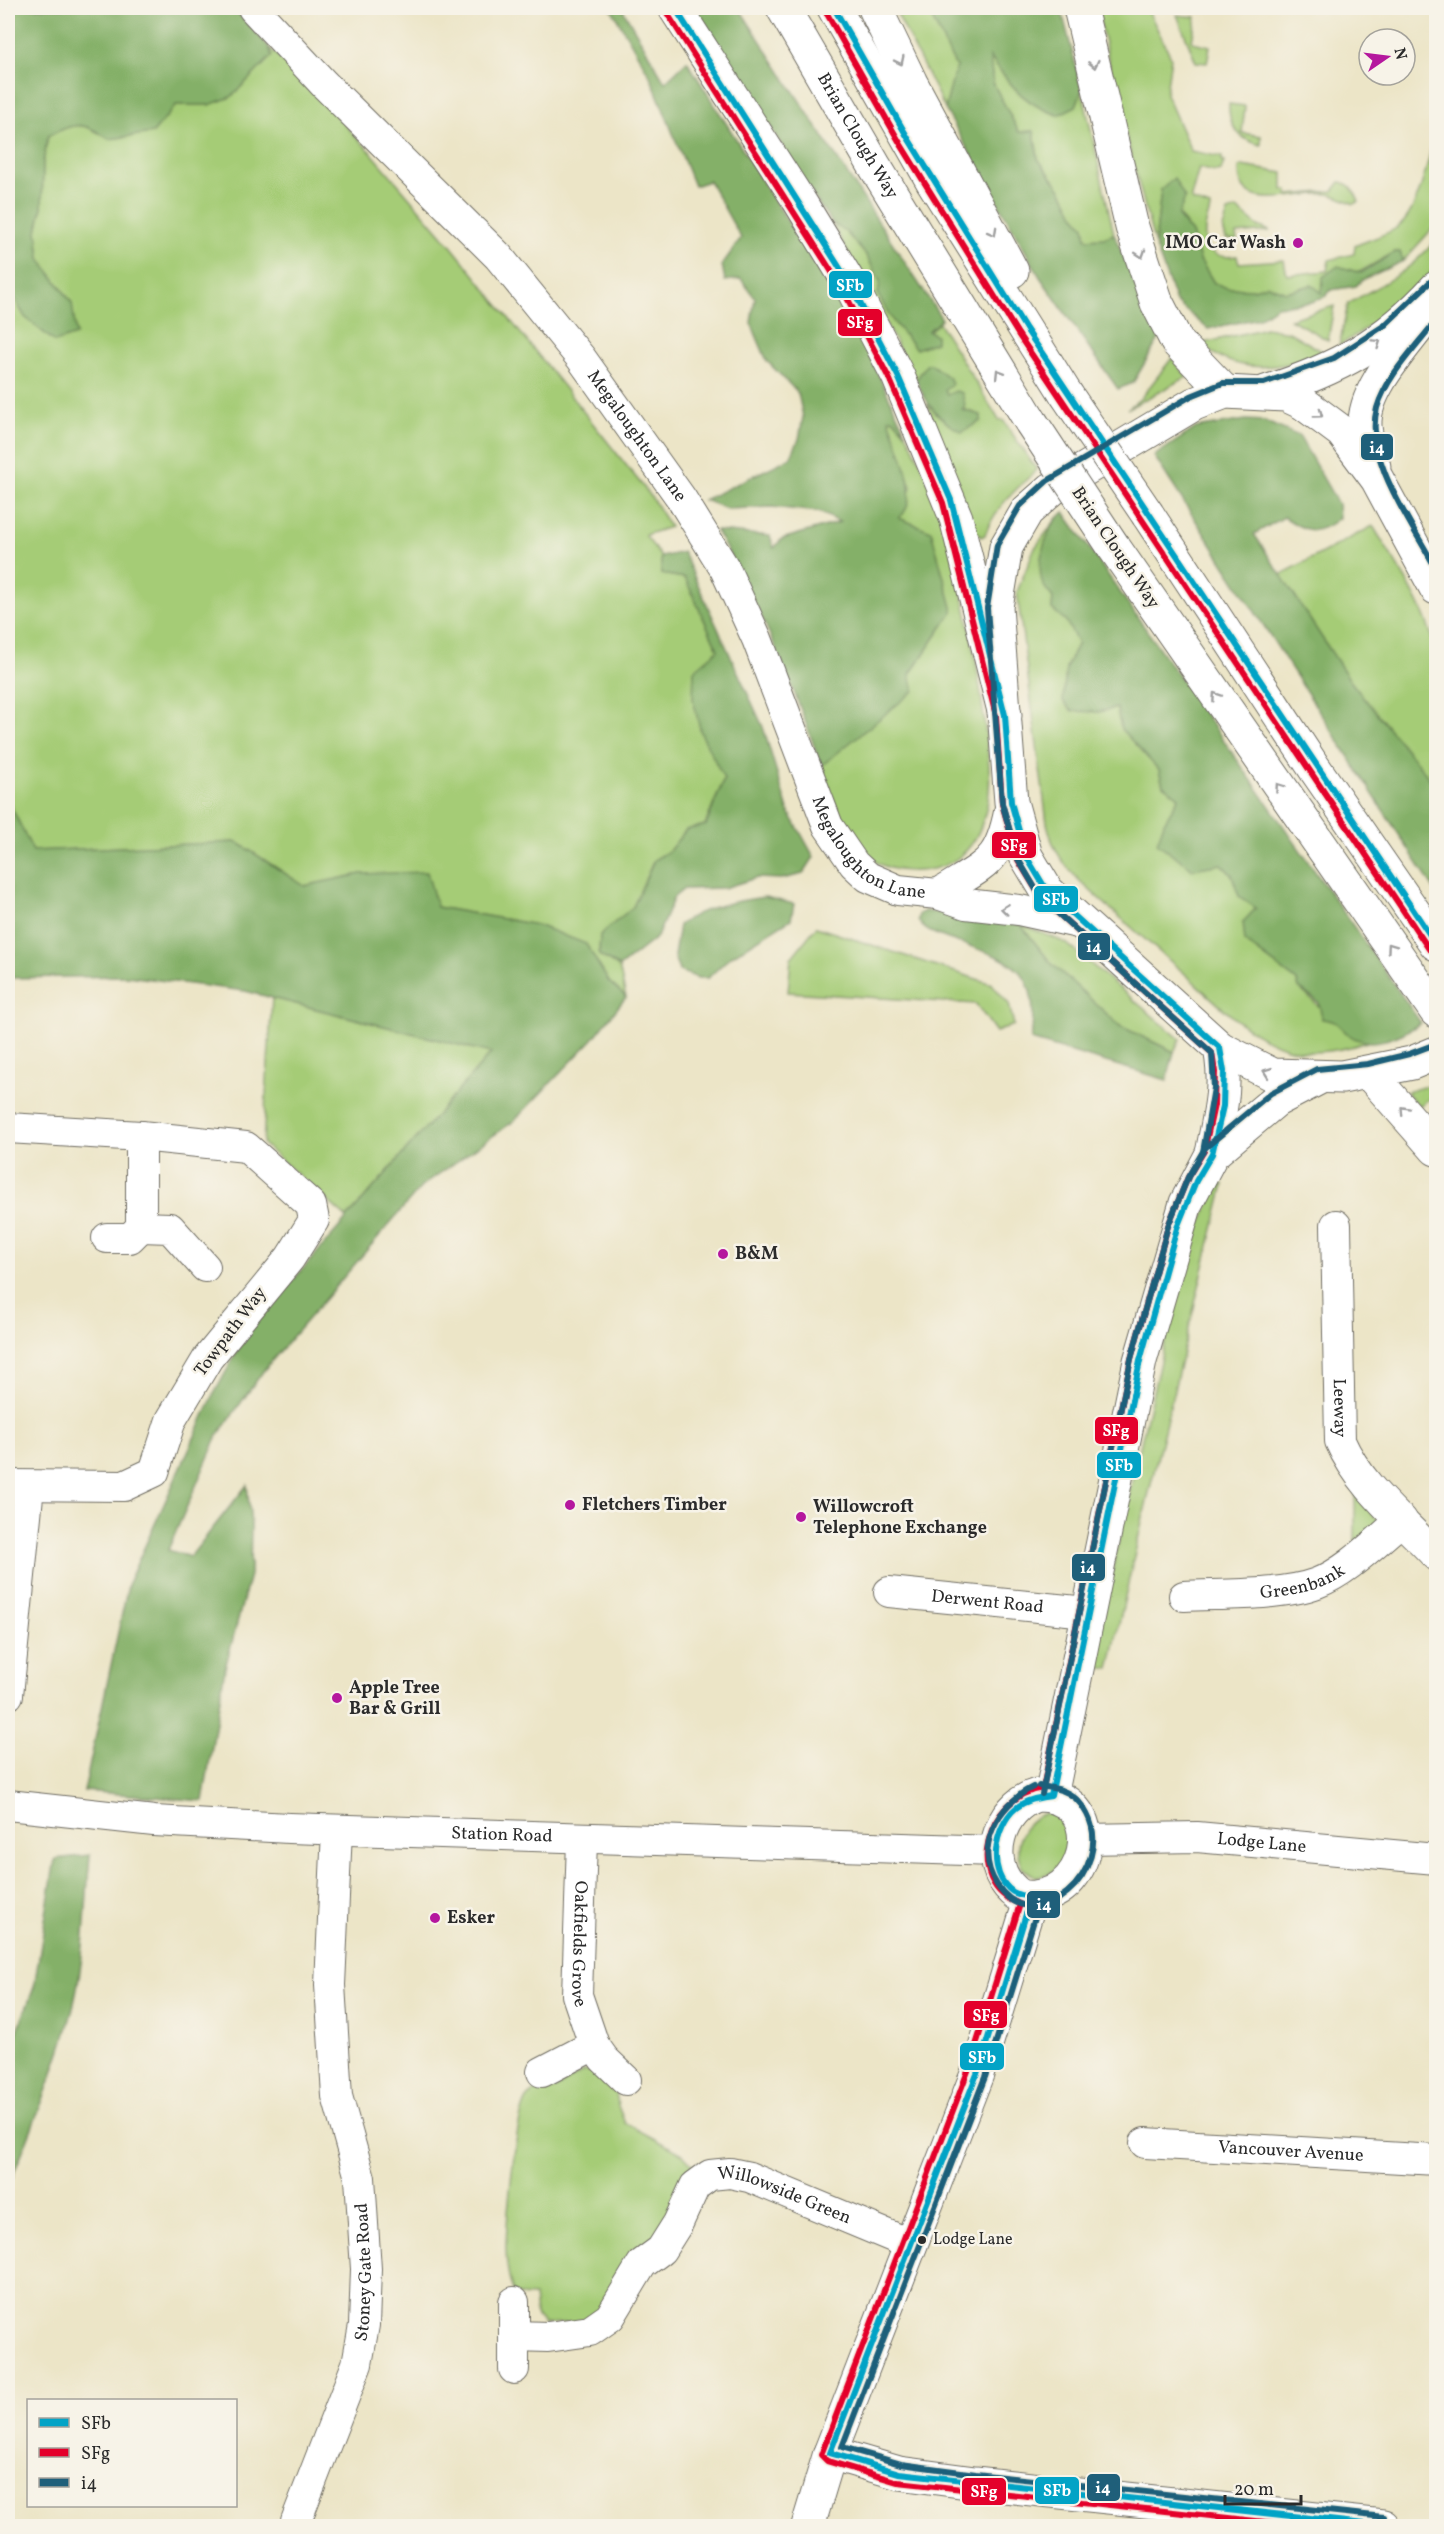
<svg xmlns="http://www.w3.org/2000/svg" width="1444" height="2534" font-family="Vollkorn,serif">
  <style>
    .green { fill: #a5cc76; stroke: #687c50; stroke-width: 1.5 }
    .forest { fill: #84b067; stroke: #586e49; stroke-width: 1.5 }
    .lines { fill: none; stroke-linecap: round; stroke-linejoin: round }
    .minor-casing { stroke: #6f6c62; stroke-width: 32 }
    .major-casing { stroke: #6f6c62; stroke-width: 35 }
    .highway-casing { stroke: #6f6c62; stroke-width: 35 }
    .minor { stroke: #fff; stroke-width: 30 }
    .major { stroke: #fff; stroke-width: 33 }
    .highway { stroke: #fff; stroke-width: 33 }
    .highway-bridge-casing { stroke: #6f6c62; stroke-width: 35; stroke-linecap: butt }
    .highway-bridge { stroke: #fff; stroke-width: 33 }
    .bus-1-casing { stroke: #f7f3e8; stroke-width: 10 }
    .bus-2-casing { stroke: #f7f3e8; stroke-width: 10 }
    .bus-3-casing { stroke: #f7f3e8; stroke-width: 10 }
    .bus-1 { stroke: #02a3c6; stroke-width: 6 }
    .bus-2 { stroke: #e4002b; stroke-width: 6 }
    .bus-3 { stroke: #1f5f7a; stroke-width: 6 }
    .oneway { stroke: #a0a0a0 }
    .poi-dot { fill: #b5179e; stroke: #f7f3e8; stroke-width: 2 }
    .bus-dot { fill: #2b2b2b; stroke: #f7f3e8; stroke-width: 2 }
    .labels { text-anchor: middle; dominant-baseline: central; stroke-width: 5; stroke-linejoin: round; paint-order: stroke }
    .bus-label { font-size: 16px; fill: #2b2b2b; stroke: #f7f3e8; text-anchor: start }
    .street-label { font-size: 18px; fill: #2b2b2b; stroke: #f7f3e8 }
    .poi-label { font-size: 18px; font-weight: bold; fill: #2b2b2b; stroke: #f7f3e8; text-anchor: start }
    .line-badge { stroke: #f7f3e8; stroke-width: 2 }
    .badge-label { font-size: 16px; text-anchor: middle; font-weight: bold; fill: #fff }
  </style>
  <rect width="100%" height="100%" fill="#f7f3e8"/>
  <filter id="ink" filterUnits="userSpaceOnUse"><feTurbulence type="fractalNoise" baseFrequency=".0167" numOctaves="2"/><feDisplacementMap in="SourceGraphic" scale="12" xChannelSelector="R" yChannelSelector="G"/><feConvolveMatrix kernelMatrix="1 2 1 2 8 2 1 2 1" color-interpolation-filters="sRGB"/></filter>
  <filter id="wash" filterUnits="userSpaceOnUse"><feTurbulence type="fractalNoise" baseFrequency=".008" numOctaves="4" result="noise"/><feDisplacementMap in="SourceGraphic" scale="24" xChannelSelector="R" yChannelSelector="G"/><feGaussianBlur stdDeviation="1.35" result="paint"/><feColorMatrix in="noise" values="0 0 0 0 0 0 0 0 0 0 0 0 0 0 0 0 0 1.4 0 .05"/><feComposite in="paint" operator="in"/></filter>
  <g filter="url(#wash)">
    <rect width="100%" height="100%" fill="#ece5c7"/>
    <!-- green -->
    <g class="green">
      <path d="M894 8H927L956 67 945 109Z"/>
      <path d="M1097 8H1147L1171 57 1166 94 1191 151 1222 157V162H1224L1221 171 1215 172 1199 168 1191 197 1193 201 1210 207C1210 214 1205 222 1205 230 1203 253 1217 259 1237 256L1239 263 1284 260 1287 275 1327 271 1329 260 1354 254 1355 246C1368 240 1386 235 1398 227 1419 212 1429 155 1436 131L1435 226 1403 261 1400 252H1395L1322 293 1311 285 1286 292 1267 285 1254 289 1227 288 1214 283 1200 260 1192 233 1161 190 1155 245 1123 124Z"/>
      <path d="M1177 15 1196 17 1192 42 1210 46 1207 63 1196 62Z"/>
      <path d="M269 47 369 150 452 247 650 495 670 527 645 535 661 557V574L685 578 718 650 717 761 724 779 705 825 686 830 669 851 654 860 633 907 600 935 599 955 619 967 626 997 609 982 586 944 537 925 437 907 361 874 304 886 237 842 33 851 8 800V287L25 317 55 342 72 303 40 259 37 231 42 207 43 162 48 136C77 122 82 121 109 139L153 133 176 105H209L272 56Z"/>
      <path d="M989 56C1011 85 1022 103 1058 115L1076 106 1082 90 1114 234 1104 238 1086 239 1084 226 1075 216 1062 191 1038 159 1034 131 1019 132 993 83Z"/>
      <path d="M1229 104 1245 106 1242 133 1261 136V145C1239 140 1228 127 1229 104Z"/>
      <path d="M1242 166 1283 173V190H1288V195L1333 191 1340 182C1351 183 1354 192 1359 201L1354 204C1346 201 1337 195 1328 194 1299 191 1237 217 1239 168Z"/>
      <path d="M1237 209 1258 226 1270 231 1236 234 1237 241 1226 239 1223 228 1228 212Z"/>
      <path d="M832 223 845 231 866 255 880 281 928 332 939 323 999 420H1003L1037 470C1016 489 995 507 985 535L981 537 975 530 927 404 949 425 981 415C951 409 944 388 927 365L916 380Z"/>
      <path d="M1436 240V265L1414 296 1339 346 1348 304C1386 281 1406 275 1436 240Z"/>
      <path d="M1334 306 1328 340 1290 319Z"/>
      <path d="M1266 328 1289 332 1327 354C1281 367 1240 378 1200 344Z"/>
      <path d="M1172 358 1187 377 1127 409 1141 398Z"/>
      <path d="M892 418C897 423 904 428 907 435 950 514 975 637 985 727 988 757 994 787 984 817 980 832 971 848 958 858 930 878 881 876 859 847 840 823 831 794 821 766L910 674 953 611 931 531 898 518 911 487 888 419Z"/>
      <path d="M1057 518C1043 547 1032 570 1053 598L1052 609 1066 621 1078 643 1066 668 1098 712 1117 708 1121 729 1159 770 1163 785 1179 797 1164 823 1193 869 1221 864 1232 875 1239 896 1256 908 1245 942 1297 981 1299 988 1350 1035 1367 1042C1343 1050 1316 1056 1291 1049 1249 1038 1215 1001 1184 973 1150 944 1117 915 1084 885 1065 867 1052 850 1047 823L1017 592 1034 549Z"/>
      <path d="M1373 526C1393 560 1418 594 1430 631 1444 673 1436 741 1436 786L1351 682 1280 575Z"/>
      <path d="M1020 924 1066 943 1180 1039 1174 1052 1120 1026 1051 963Z"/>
      <path d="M816 927 992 984 1009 1004 1014 1025 996 1032 976 1004 788 992 791 958Z"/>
      <path d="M272 998 491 1053 347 1218 263 1144Z"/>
      <path d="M1436 1083V1094L1419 1106 1406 1092Z"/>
      <path d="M1224 1184 1143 1517 1109 1669 1092 1666C1110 1579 1129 1492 1150 1405 1168 1327 1182 1257 1218 1185Z"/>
      <path d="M1355 1495 1379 1521 1355 1547Z"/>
      <path d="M1043 1814C1081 1810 1073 1877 1036 1877L1022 1868C1012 1847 1021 1822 1043 1814Z"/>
      <path d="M584 2071H597L615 2085 618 2106 625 2123 683 2154 696 2168 667 2223 602 2309 583 2322 543 2324 536 2315 534 2296 515 2295C508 2280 506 2261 506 2245 507 2218 515 2117 527 2099 532 2092 542 2084 549 2083L554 2089Z"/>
    </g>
    <!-- forest -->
    <g class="forest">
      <path d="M8 8H233L269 47 272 56 231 97 209 105H176L153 133 109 139C81 121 77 122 48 136L43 162 42 207 37 231 40 259 72 303 76 335 55 342 25 317 8 287Z"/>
      <path d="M611 8H622L665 82 687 61 861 338 906 433 893 418 889 419C897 445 924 498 899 518L931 531 953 611 910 674 914 691 821 766C793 683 761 606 716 531L770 536 774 548 782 539 840 522 819 512 772 507 727 509 704 500 790 458 799 439 803 417 798 393 767 361 751 323 755 298 741 279 725 281 722 265 741 238 709 181 694 186 650 76Z"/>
      <path d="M695 8H739L942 319 928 331 936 335V342L916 349 893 321 878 295 880 281 866 255 845 231 832 223 820 206Z"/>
      <path d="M927 8H1061L1082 90 1076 106 1058 115C1022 103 1012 86 990 57L993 83 1019 132 1034 131 1038 159 1062 191 1075 216 1084 226 1086 239 1104 238 1114 234 1146 311 1160 337 1133 383 1118 389 1040 277 945 109 956 67Z"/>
      <path d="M1174 178 1185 198 1178 216 1192 233 1200 260 1214 283 1227 288 1254 289 1267 285 1286 292 1312 285 1322 293 1323 277 1338 266 1361 273 1395 252H1400L1403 261 1362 280 1356 286 1331 290 1326 296 1312 302 1277 306 1259 318 1208 329 1176 302 1155 245 1161 190Z"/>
      <path d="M927 364H931L950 379 952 384 945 389 947 395 956 391 962 393 965 405 962 410 981 415V421L962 432C938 420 926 403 916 380Z"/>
      <path d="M1246 420 1264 421 1299 436 1338 504 1339 518C1316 537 1306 531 1284 517L1254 534 1351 682 1436 786V892L1154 456 1196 428Z"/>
      <path d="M1064 512 1421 1023C1401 1036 1372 1051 1349 1035 1336 1025 1340 1021 1322 1019L1319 1003 1299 988 1297 981 1245 942 1243 922 1256 908 1239 896 1232 875 1221 864 1193 869 1157 843 1164 823 1179 797 1163 785 1159 770 1121 729 1117 708 1098 712 1072 711 1063 701 1066 668 1078 643 1066 621 1052 609 1053 598C1050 593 1044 588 1042 582 1036 560 1047 526 1064 512Z"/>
      <path d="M683 552 763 727 788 810 814 857 803 874 782 879 756 878 724 888 684 889 674 897 657 937 619 967 599 955 600 935 633 907 654 860 669 851 686 830 706 825 724 779 701 733 693 699 694 670 718 650 685 578 661 574V557Z"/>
      <path d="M8 800 33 851 237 842 304 886 361 874 427 872 437 907 537 925 586 944 609 982 626 997 593 1039 514 1121 422 1186 264 1370 218 1435 168 1550 190 1557 247 1485 251 1524 250 1575 225 1668 203 1801 84 1791 129 1581 214 1394 247 1333 491 1053 245 991 127 976 8 978Z"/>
      <path d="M765 897 794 904 791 919 730 957 708 978H698L679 971 674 956 679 925C703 906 736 901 765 897Z"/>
      <path d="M925 911 1020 924 1051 963 1120 1026 1174 1052 1167 1080 1031 1040C1041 964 1010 960 948 939 936 934 924 932 918 920L919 914Z"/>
      <path d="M90 1855C85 1909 85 1967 70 2019 54 2077 30 2132 8 2188V2057L34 1987 55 1859Z"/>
    </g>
  </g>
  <g filter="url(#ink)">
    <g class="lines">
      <!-- minor casing -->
      <g class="minor-casing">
        <g id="minor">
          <path id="s1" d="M253 8 324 84 498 256 581 358 681 498 725 569 757 639 828 826 854 864 868 877 898 890 938 894 966 904 1019 910 1083 924"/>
          <path d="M938 894C988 862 1000 865 1011 802"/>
          <path d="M8 1128 141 1136 246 1147 311 1205 314 1220 290 1258 208 1358 171 1420 154 1472 124 1486 8 1485"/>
          <path id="s2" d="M1336 1225 1340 1441C1360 1487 1403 1520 1436 1556"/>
          <path d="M141 1227 170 1228 205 1267"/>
          <path d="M107 1238H130L141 1227V1136"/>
          <path id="s3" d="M889 1592 1087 1612"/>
          <path id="s4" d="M1184 1596C1221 1594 1282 1596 1317 1583 1348 1571 1376 1541 1402 1520"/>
          <path d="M8 1695 29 1486"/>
          <path id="s5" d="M8 1805 154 1821 289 1828 996 1851"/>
          <path id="s6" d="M1086 1839 1197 1837 1436 1859"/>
          <path id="s7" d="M582 1840 577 1995 594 2045 604 2059 626 2080"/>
          <path d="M542 2072 594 2045"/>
          <path id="s8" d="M1145 2143 1436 2160"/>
          <path id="s9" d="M514 2336 548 2337 590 2331 610 2317 642 2264 661 2250 678 2223 695 2186 710 2175 730 2173 749 2177 912 2245"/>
          <path d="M514 2369V2302"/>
          <path id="s10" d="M296 2526V2521L357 2364 364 2325 366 2269 360 2178 337 2096 330 1985 337 1830"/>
        </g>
      </g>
      <!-- major casing -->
      <g class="major-casing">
        <g id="major">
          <path d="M1266 392C1337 369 1385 344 1436 288"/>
          <path d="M1374 467C1371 454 1366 440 1365 426 1363 390 1403 348 1423 321"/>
          <path d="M1436 588 1377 479 1342 432 1303 403 1286 395 1225 392 1194 404 1052 489 1027 511 1006 547 996 607 1011 802 1026 856 1047 891 1220 1048 1273 1075 1342 1077 1412 1063 1436 1053"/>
          <path d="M1212 1154C1219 1115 1228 1088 1220 1048"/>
          <path d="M1037 1795C1107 1794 1094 1892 1035 1897 1028 1898 1020 1897 1014 1891 982 1863 998 1807 1037 1795Z"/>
          <path d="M1051 1796 1140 1361 1186 1203 1212 1154 1275 1101 1319 1078"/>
          <path d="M830 2453 899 2473 975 2483 1383 2526"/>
          <path d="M808 2526 830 2453 977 2074 1031 1898"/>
        </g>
      </g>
      <!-- highway casing -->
      <g class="highway-casing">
        <g id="highway">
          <path d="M675 8 798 199 850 284 898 376 956 518 1005 715"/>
          <path id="s11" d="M783 8 874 165 1031 422"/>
          <path d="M834 8 933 182 1066 394"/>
          <path d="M875 8 911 83 1012 271"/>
          <path d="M1080 8 1132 227 1157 303 1177 342 1225 392"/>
          <path d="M1148 515 1315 769 1436 944"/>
          <path d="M1113 546 1436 1011"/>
          <path d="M1369 1073 1436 1149"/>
        </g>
      </g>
      <!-- minor -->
      <use href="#minor" class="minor"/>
      <!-- major -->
      <use href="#major" class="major"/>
      <!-- highway -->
      <use href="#highway" class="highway"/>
      <!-- highway-bridge casing -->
      <g class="highway-bridge-casing">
        <g id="highway-bridge">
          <path d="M1066 394 1148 515"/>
          <path d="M1031 422 1113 546"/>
        </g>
      </g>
      <!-- highway-bridge -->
      <use href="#highway-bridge" class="highway-bridge"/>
      <!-- bus-1 casing -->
      <g class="bus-1-casing">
        <g id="bus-1">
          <path d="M675 8 850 284 898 376 951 500 1005 715 1011 802 1026 856 1047 891 1220 1048 1224 1071 1223 1106 1212 1154 1196 1181 1177 1228 1140 1361 1051 1796C1038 1798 1027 1799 1016 1808 994 1826 986 1874 1013 1892 1018 1895 1026 1896 1031 1898L977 2074 830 2453 899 2473 1383 2526"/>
          <path d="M834 8 908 138 1026 329 1436 944"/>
        </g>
      </g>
      <!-- bus-2 casing -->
      <g class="bus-2-casing">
        <g id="bus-2">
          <path d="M826 12 900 143 1018 334 1429 949"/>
          <path d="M667 13 842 288 890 380 943 503 996 716 1002 804 1018 860 1041 898 1212 1053 1215 1072 1214 1105 1204 1151 1188 1177 1168 1226 1131 1359 1043 1788C986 1795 962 1884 1020 1904L968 2071 821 2455 827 2461 898 2482 1302 2526"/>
        </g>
      </g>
      <!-- bus-3 casing -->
      <g class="bus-3-casing">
        <g id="bus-3">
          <path d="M1430 328C1411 352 1386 378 1377 408 1363 459 1414 526 1436 569"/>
          <path d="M1203 1152 1214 1088 1212 1053 1041 898 1018 859 1002 803 987 608 997 545 1020 506 1047 481 1191 396 1223 383H1264L1334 358 1385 325 1430 282"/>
          <path d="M1033 1787C998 1804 973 1848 997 1885 1036 1944 1116 1869 1087 1814 1082 1804 1073 1794 1061 1790 1054 1788 1046 1787 1039 1786"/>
          <path d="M1042 1794 1131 1359 1168 1226 1188 1177 1205 1148 1271 1093 1317 1069 1368 1064 1409 1054 1433 1045"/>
          <path d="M1040 1901 985 2077 842 2447 901 2464 976 2474 1384 2517"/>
        </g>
      </g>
      <!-- bus-1 -->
      <use href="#bus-1" class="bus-1"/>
      <!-- bus-2 -->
      <use href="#bus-2" class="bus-2"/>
      <!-- bus-3 -->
      <use href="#bus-3" class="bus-3"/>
    </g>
    <!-- one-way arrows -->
    <defs><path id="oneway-chevron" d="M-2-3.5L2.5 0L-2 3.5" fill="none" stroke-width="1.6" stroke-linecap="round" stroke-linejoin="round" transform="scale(1.5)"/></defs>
    <g class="oneway">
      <use href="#oneway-chevron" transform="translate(900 61) rotate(64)"/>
      <use href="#oneway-chevron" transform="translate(1094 64) rotate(78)"/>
      <use href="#oneway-chevron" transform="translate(993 232) rotate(61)"/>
      <use href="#oneway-chevron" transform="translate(1141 254) rotate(72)"/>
      <use href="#oneway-chevron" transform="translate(1377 343) rotate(-35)"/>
      <use href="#oneway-chevron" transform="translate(999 373) rotate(-122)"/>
      <use href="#oneway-chevron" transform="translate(1319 414) rotate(36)"/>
      <use href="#oneway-chevron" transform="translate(1216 696) rotate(-124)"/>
      <use href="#oneway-chevron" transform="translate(1279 787) rotate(-125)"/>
      <use href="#oneway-chevron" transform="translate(1005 909) rotate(-173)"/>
      <use href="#oneway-chevron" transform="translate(1391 947) rotate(-125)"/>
      <use href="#oneway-chevron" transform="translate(1267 1072) rotate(-160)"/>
      <use href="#oneway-chevron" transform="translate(1404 1110) rotate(-133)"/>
    </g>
  </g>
  <!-- markers -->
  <g class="poi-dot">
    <circle cx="1298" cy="243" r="6"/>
    <circle cx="723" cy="1254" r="6"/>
    <circle cx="570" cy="1505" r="6"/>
    <circle cx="801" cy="1517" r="6"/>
    <circle cx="337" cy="1698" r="6"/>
    <circle cx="435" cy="1918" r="6"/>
  </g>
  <circle class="bus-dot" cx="922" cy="2240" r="5"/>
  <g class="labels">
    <!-- bus labels -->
    <g class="bus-label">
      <text x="933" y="2240">Lodge Lane</text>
    </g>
    <!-- street labels -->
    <g class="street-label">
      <text stroke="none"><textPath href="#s11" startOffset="148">Brian Clough Way</textPath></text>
      <text stroke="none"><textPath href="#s1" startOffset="576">Megaloughton Lane</textPath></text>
      <text transform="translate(1115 548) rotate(56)">Brian Clough Way</text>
      <text stroke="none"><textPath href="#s1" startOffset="1060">Megaloughton Lane</textPath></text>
      <text transform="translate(231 1332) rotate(-53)">Towpath Way</text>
      <text stroke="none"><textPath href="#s2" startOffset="183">Leeway</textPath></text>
      <text stroke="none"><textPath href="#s4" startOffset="120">Greenbank</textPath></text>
      <text stroke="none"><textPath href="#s3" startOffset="99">Derwent Road</textPath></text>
      <text stroke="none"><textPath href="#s5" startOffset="495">Station Road</textPath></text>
      <text stroke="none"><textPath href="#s6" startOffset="176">Lodge Lane</textPath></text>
      <text stroke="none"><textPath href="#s7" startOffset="104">Oakfields Grove</textPath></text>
      <text stroke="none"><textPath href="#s8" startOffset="146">Vancouver Avenue</textPath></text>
      <text stroke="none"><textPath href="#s9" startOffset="356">Willowside Green</textPath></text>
      <text stroke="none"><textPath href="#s10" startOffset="266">Stoney Gate Road</textPath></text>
    </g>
    <!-- poi labels -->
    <g class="poi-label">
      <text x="1286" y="243" text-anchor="end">IMO Car Wash</text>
      <text x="735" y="1254">B&amp;M</text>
      <text x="582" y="1505">Fletchers Timber</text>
      <text x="813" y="1507">Willowcroft<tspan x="813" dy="21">Telephone Exchange</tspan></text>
      <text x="349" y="1688">Apple Tree<tspan x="349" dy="21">Bar &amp; Grill</tspan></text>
      <text x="447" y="1918">Esker</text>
    </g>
  </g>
  <g class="line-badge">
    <rect x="828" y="270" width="45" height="29" rx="6" fill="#02a3c6"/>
    <rect x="837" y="308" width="46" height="29" rx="6" fill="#e4002b"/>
    <rect x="1360" y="433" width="34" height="28" rx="6" fill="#1f5f7a"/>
    <rect x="991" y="831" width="46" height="28" rx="6" fill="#e4002b"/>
    <rect x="1033" y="885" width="46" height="28" rx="6" fill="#02a3c6"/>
    <rect x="1077" y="932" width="34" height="29" rx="6" fill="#1f5f7a"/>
    <rect x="1094" y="1416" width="45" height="29" rx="6" fill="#e4002b"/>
    <rect x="1096" y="1451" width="46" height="28" rx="6" fill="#02a3c6"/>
    <rect x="1071" y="1553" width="35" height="29" rx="6" fill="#1f5f7a"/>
    <rect x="1026" y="1890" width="35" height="29" rx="6" fill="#1f5f7a"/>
    <rect x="963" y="2000" width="45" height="29" rx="6" fill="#e4002b"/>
    <rect x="959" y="2042" width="46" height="29" rx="6" fill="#02a3c6"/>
    <rect x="1086" y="2473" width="35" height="29" rx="6" fill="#1f5f7a"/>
    <rect x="1034" y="2476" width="46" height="29" rx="6" fill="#02a3c6"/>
    <rect x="961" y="2477" width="46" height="29" rx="6" fill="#e4002b"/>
  </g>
  <g class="badge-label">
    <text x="850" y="291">SFb</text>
    <text x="860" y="328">SFg</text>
    <text x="1377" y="453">i4</text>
    <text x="1014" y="851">SFg</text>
    <text x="1056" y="905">SFb</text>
    <text x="1094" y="952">i4</text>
    <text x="1116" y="1436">SFg</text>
    <text x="1119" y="1471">SFb</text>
    <text x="1088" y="1573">i4</text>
    <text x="1044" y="1910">i4</text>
    <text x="986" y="2021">SFg</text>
    <text x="982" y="2063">SFb</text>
    <text x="1103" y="2493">i4</text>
    <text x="1057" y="2496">SFb</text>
    <text x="984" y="2497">SFg</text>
  </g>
  <!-- margin -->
  <rect width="1444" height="2534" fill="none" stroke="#f7f3e8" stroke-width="30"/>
  <!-- legend -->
  <rect x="27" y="2399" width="210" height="108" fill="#f7f3e8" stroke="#a5a39c" stroke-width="1.5"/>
  <rect x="39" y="2418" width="30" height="9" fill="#02a3c6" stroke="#a5a39c" stroke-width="1.5"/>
  <text x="81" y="2429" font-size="18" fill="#2b2b2b">SFb</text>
  <rect x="39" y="2448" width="30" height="9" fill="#e4002b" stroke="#a5a39c" stroke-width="1.5"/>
  <text x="81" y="2459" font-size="18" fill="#2b2b2b">SFg</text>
  <rect x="39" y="2478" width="30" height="9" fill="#1f5f7a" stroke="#a5a39c" stroke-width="1.5"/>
  <text x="81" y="2489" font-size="18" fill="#2b2b2b">i4</text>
  <!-- north arrow -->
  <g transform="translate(1387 57) rotate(76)"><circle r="28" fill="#f7f3e8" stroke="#a5a39c" stroke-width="1.5"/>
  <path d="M0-4.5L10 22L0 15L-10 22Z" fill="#b5179e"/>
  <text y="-9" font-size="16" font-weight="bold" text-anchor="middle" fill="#2b2b2b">N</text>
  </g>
  <!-- scale -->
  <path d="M1225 2495v9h76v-9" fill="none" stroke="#2b2b2b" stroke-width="3"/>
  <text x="1234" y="2495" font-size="18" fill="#2b2b2b" stroke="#f7f3e8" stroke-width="4.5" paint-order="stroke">20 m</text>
</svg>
